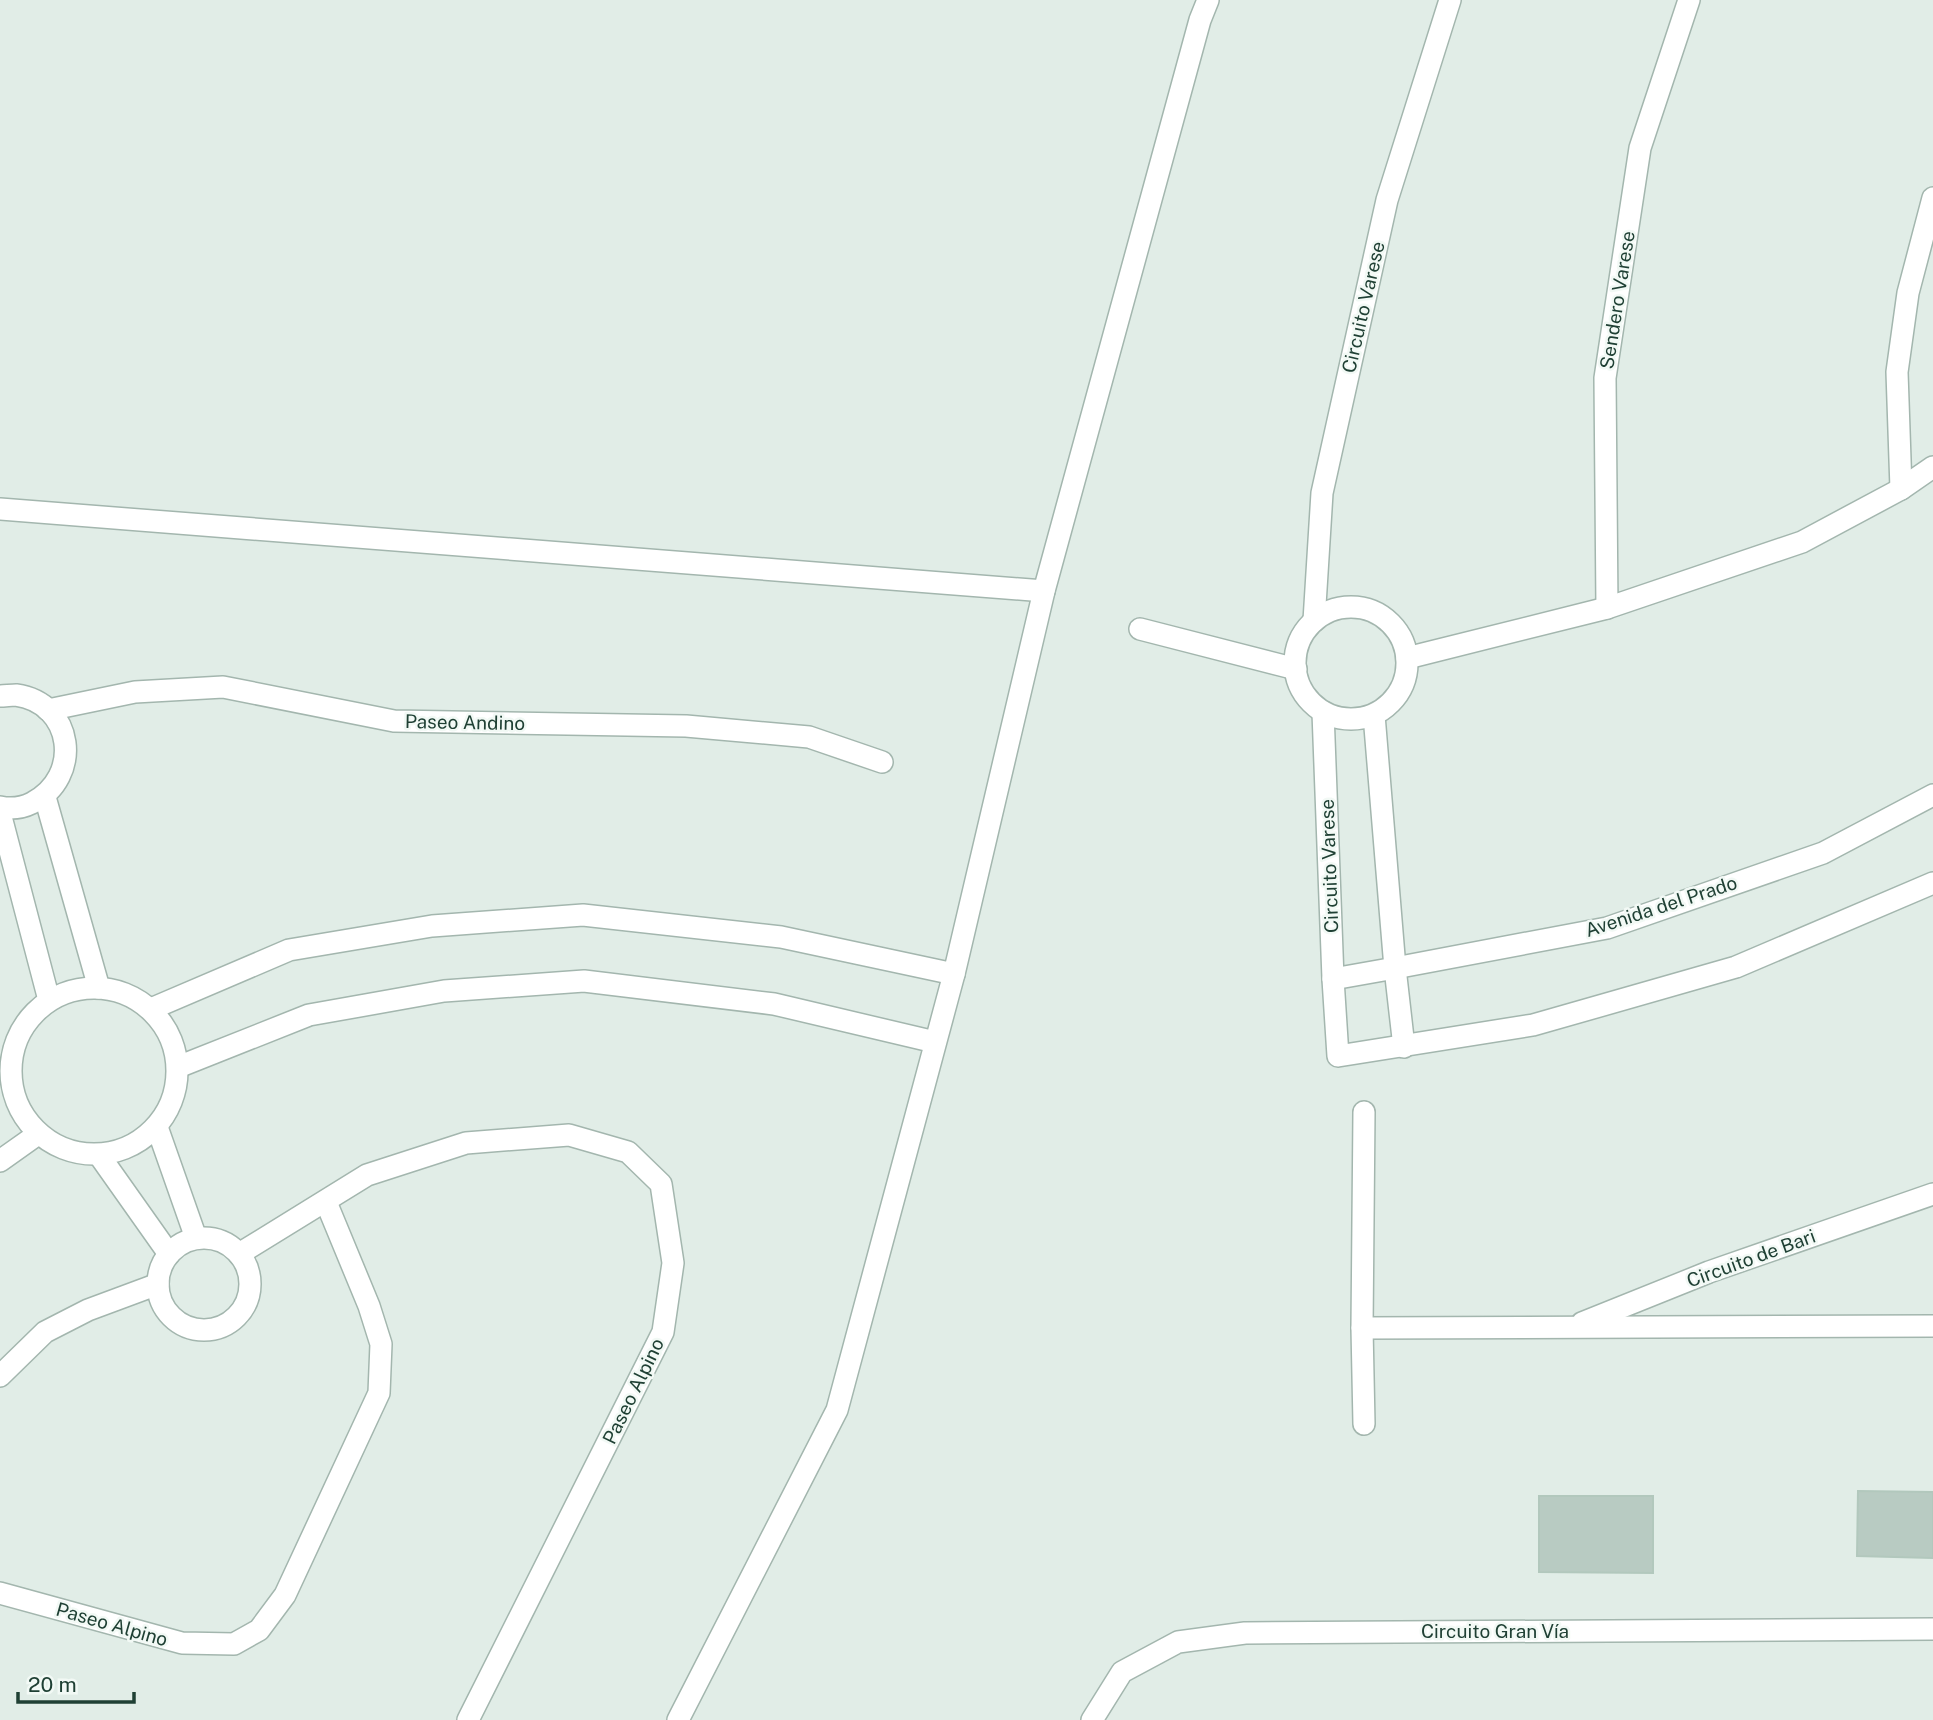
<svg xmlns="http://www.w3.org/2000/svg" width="1933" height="1720" font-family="'Public Sans',sans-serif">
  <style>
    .building { fill: #b8cbc2; stroke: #b2c8bd; stroke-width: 2 }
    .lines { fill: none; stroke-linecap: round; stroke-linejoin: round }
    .street-casing { stroke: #a3b6ae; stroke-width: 24 }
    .street { stroke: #fff; stroke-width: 21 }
    .labels { text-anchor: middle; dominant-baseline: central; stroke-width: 5; stroke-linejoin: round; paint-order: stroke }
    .street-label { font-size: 19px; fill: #1f4034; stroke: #f2f9f5 }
  </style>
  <rect width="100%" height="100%" fill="#e1ede7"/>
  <!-- building -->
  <g class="building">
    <path d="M1858 1491 1933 1492V1558L1857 1556Z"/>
    <path d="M1539 1496H1653V1573L1539 1572Z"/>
  </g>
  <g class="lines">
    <!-- street casing -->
    <g class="street-casing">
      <g id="street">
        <path d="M1901 489 1897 372 1908 293 1933 198"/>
        <path d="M0 509 1044 591"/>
        <circle cx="1351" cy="663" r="56"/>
        <path d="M1607 608 1605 378 1640 148 1689 0"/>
        <path d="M1314 621 1322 493 1387 200 1450 0"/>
        <path d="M1140 629 1296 669"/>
        <path d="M1407 658 1607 608 1802 542 1901 489 1933 467"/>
        <path d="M0 696C5 696 11 695 16 695 74 703 83 777 32 803 22 808 10 809 0 807"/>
        <path d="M48 710 135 692 223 687 394 721 686 726 809 737 882 762"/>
        <path d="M1323 712 1333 979 1338 1056 1533 1025 1736 967 1933 883"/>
        <path d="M1374 715 1395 968 1404 1047"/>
        <path d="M45 797 99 988"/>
        <path d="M0 813 49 1000"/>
        <path d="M1333 979 1395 968 1607 928 1823 853 1933 795"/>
        <circle cx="94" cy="1071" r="83"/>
        <path d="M151 1009 289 950 432 926 583 915 781 937 954 974"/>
        <path d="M178 1067 309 1015 444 991 584 981 774 1004 935 1042"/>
        <path d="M1364 1112 1362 1328 1364 1424"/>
        <path d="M157 1127 196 1238"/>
        <path d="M99 1155 169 1254"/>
        <path d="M0 1161 38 1134"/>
        <circle cx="204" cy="1284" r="46"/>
        <path d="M239 1254 367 1175 466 1143 569 1135 628 1152 661 1184 673 1263 663 1332 468 1720"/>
        <path d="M1582 1323 1709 1272 1933 1194"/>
        <path d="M1362 1328 1933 1326"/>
        <path d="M0 1376 45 1332 88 1310 158 1284"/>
        <path d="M0 1593 182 1643 234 1644 259 1630 285 1595 379 1393 381 1344 369 1306 326 1202"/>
        <path d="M678 1720 837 1410 954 974 1044 591 1200 20 1208 0"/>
        <path d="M1092 1720 1122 1672 1178 1642 1245 1633 1933 1629"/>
      </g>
    </g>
    <!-- street -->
    <use href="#street" class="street"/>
  </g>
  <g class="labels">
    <!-- street labels -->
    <g class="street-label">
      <text transform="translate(1617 300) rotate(-81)">Sendero Varese</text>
      <text transform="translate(1363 307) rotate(-77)">Circuito Varese</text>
      <text transform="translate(465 722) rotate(1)">Paseo Andino</text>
      <text transform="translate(1329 866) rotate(-92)">Circuito Varese</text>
      <text transform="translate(1661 906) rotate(-18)">Avenida del Prado</text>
      <text transform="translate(1751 1258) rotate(-20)">Circuito de Bari</text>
      <text transform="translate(633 1391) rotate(-64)">Paseo Alpino</text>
      <text transform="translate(112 1624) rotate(16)">Paseo Alpino</text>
      <text x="1495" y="1631">Circuito Gran Vía</text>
    </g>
  </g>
  <!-- scale -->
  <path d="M18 1692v10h116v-10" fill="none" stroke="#1f4034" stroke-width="3.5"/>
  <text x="28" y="1692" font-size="21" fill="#1f4034" stroke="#f2f9f5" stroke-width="5" paint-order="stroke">20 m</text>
</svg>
